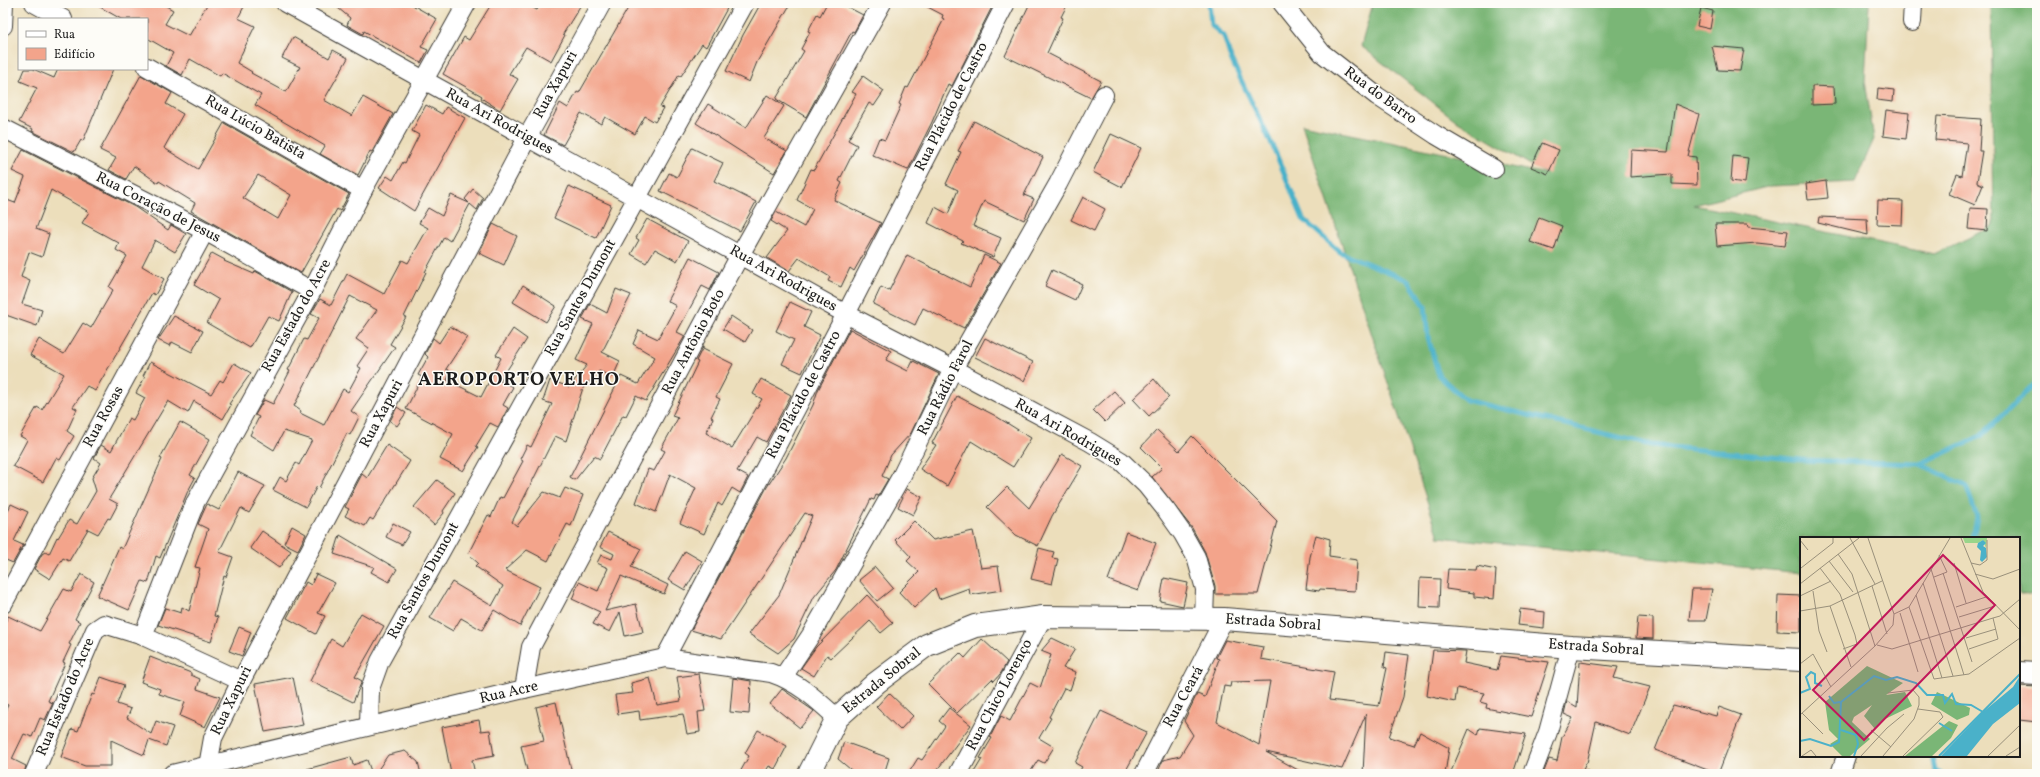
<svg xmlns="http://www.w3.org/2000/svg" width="2040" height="777" font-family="Vollkorn,serif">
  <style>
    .forest { fill: #7ab676; stroke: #4b6949 }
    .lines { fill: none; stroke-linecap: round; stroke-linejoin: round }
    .stream { stroke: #4ab1c9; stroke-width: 5 }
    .building { fill: #f3a48b; fill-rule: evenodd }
    .street-casing { stroke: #3b3934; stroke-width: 20 }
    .secondary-casing { stroke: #3b3934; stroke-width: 24 }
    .street { stroke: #fff; stroke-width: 18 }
    .secondary { stroke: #fff; stroke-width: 22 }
    .labels { text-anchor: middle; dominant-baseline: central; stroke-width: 3; stroke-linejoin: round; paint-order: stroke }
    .street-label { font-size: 15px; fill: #1c1c1c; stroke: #fdfcf7 }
    .district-label { font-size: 19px; font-weight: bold; letter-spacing: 1px; fill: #1c1c1c; stroke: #fdfcf7 }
    .inset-river { fill: none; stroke: #4ab1c9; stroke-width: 2 }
    .inset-road { fill: none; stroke: #99907b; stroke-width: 1 }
    .view { fill: #c2185b; fill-opacity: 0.15; stroke: #c2185b; stroke-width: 2 }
    .inset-edge { fill: none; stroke: #1c1c1c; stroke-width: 2 }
  </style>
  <rect width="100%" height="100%" fill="#fdfcf7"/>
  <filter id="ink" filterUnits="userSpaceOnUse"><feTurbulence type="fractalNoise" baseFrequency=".025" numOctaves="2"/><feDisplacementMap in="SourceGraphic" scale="8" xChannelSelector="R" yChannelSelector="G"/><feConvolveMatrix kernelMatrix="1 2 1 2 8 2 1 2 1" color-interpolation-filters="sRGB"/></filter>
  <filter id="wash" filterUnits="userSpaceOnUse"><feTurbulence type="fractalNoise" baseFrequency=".012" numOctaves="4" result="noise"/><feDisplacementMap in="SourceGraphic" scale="16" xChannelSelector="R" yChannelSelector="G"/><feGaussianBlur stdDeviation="0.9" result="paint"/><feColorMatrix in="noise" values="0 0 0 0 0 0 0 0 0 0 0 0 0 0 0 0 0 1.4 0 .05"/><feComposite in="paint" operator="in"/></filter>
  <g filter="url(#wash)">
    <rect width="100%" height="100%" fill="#ecdebb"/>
    <!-- forest -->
    <path class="forest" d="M1373 3H1869L1865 81 1874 139 1855 182 1771 186 1694 205 1934 254 1994 226 1991 3H2037V596L2019 594V538H1801V573L1439 537 1302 124 1546 174 1458 122 1361 46Z"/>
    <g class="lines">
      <!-- stream -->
      <g class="stream">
        <path d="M1209 3 1211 25 1224 36 1231 59 1274 149 1303 219 1340 252 1408 280 1425 306 1428 337 1439 376 1466 400 1651 445 1802 460 1920 464 1981 436 2037 381"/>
        <path d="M1920 464 1966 486 1977 517 1973 538"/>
        <path d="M1932 756 1935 771 1941 774"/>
      </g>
    </g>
    <g id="blocks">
      <!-- building -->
      <g class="building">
        <path d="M93 3H161L173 10 165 24 189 36 208 3H246L238 18 255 26 237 63 252 72 251 73 286 92 300 67 282 58 293 37 329 58 333 50 348 58 324 100 352 116 363 97 393 114 372 152 370 151 358 175 320 154 325 146 255 105 261 95 222 73 220 76 190 59 182 75 166 66 173 53 147 38V19H121Z"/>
        <path d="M332 3H409L437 19 421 47 428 50 421 63 364 31 363 34 347 25 350 18Z"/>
        <path d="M492 3H524L537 10 541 3H582L563 34 565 35 551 61 526 47 509 74 518 79 500 110 481 98 482 96 443 74 464 37 469 40Z"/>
        <path d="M631 3H730L706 47 702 44 681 76 679 75 660 107 663 108 655 122 645 116 635 134 605 117 601 124 581 113 563 145 544 135 560 103 568 108 577 92 579 93Z"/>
        <path d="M761 3H791L757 62 749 82 726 71 743 35Z"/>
        <path d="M827 3H840L863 15 854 32 852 31 806 117 776 99 804 51 801 49 810 32 808 31 817 14 820 16Z"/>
        <path d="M920 3H994L952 86 948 84 932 122 908 170 872 155 879 138 885 140 901 105 899 104 906 87 908 88 944 19 942 18 943 15Z"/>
        <path d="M1030 3H1068L1061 17 1063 18 1047 53 1101 81 1091 98 1005 56Z"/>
        <path d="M1701 8 1713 11 1710 29 1697 26Z"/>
        <path d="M1712 46 1744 49 1740 71 1718 70Z"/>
        <path d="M25 69H33L54 78 58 69H113L83 141 81 140 74 152 32 131 33 129 19 122 37 88 20 81Z"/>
        <path d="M141 75 172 93 166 104 183 114 164 148 198 169 224 123 349 194 340 211 337 209 301 273 191 211 195 203 159 181 158 183 134 166 126 179 109 170 116 158 100 150ZM258 175 291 195 278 219 243 198Z"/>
        <path d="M863 76 884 91 874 106 869 103 848 140 857 145 839 181 842 183 834 200 881 223 854 271 850 268 841 287 828 281 830 277 799 258 789 271 767 258 787 231 771 221 776 212 804 227 813 209 797 200 811 169 814 170 856 94 852 92Z"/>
        <path d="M1812 86 1834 87 1835 104 1812 105Z"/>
        <path d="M1878 88 1894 90 1893 102 1877 100Z"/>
        <path d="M767 95 784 106 764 138 787 151 774 173 696 123 708 104 746 128Z"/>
        <path d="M1675 104 1699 114 1688 156 1696 157 1697 185 1672 184V174L1630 177 1631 150 1668 152Z"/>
        <path d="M426 105 442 114 446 107 465 118 414 211 379 188 387 176 393 180 403 162 405 163 419 135 412 131Z"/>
        <path d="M1886 110 1909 113 1906 139 1883 136Z"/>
        <path d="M1937 116 1981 119 1979 151H1982L1977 182 1983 185 1975 205 1949 194 1957 174 1962 176 1967 143 1935 140Z"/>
        <path d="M974 121 1043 157 1024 195 1034 199 1024 220 984 201 973 226 1001 238 993 257 961 243 963 241 928 223 935 207 948 214 958 190 946 184 961 152 958 151Z"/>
        <path d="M1111 134 1141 148 1122 187 1093 172Z"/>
        <path d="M1542 143 1559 150 1548 174 1531 167Z"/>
        <path d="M692 148 723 163 714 181 756 202 740 231 660 191 669 173 677 177Z"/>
        <path d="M23 150 135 207 168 230 171 225 186 234 175 252 155 240 142 266 164 279 155 295 152 293 95 391 87 386 73 407 77 409 67 431 74 436 60 460 56 458 43 482 13 466 27 440 20 436 37 407 42 410 64 374 30 355 39 339 64 354 83 323 91 328 113 290 109 287 127 256 116 250 119 243 82 223 89 212 51 190 36 229 49 234 42 257 29 252 21 277 30 281 22 304 42 310 37 326 3 314V210L7 200 15 203 25 177 12 171Z"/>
        <path d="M1733 156 1748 158 1745 183 1731 181Z"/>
        <path d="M1826 181 1828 198 1808 200 1806 184Z"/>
        <path d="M569 186 611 205 596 238 554 218Z"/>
        <path d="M473 189 483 198 477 210 470 204 450 241 444 237 425 272H426L404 317H406L390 344 395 347 351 411 359 417 350 435 347 433 319 488 317 486 306 507 273 490 280 477 286 481 296 463 299 465 312 440 284 431 274 450 250 435 259 417 255 415 264 400 273 404 290 371 288 370 304 339 307 340 319 318 311 314 320 299 331 305 347 274 384 294 402 260 408 263 428 228 419 223 428 208 442 216 451 195 469 203 465 199ZM350 296 377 310 356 339 369 348 357 366 361 368 348 392 343 389 324 425 300 413 301 411 294 406Z"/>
        <path d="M1083 197 1105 209 1094 231 1071 220Z"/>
        <path d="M1878 200 1903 201 1902 225 1877 224Z"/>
        <path d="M1970 208 1988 209 1987 231 1968 229Z"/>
        <path d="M1539 217 1562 226 1554 250 1530 242Z"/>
        <path d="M1819 217 1867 219 1868 235 1818 223Z"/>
        <path d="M647 219 688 241 677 261 655 249 646 263 631 254 639 240 636 238Z"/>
        <path d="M493 224 517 236 504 265 479 253Z"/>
        <path d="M1715 224H1747L1748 227 1788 231 1785 246 1757 243 1717 246Z"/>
        <path d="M212 253 225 260 224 261 254 274 255 271 292 292 279 321 268 316 250 348 207 323 219 300 194 285Z"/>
        <path d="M907 255 970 287 984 255 1001 263 964 328 923 308 915 325 873 304 881 287 889 291Z"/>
        <path d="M690 257 719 272 710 290 702 286 677 332 685 336 646 401 636 396 626 416 623 415 600 459 594 456 575 480 570 477 621 376 638 384 655 357 633 344 639 330 658 339 676 306 667 301Z"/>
        <path d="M1052 270 1082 284 1075 300 1045 286Z"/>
        <path d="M523 285 556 306 546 322 513 302Z"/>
        <path d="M616 289 631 295 602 352 620 361 613 377 599 371 583 388 566 441 555 436 512 522 517 526 544 492 560 498 565 488 583 495 571 526 567 524 548 561 527 550 505 570 540 587 520 626 494 610 482 630 461 618 453 631 430 618 452 582 492 606 503 586 475 566 478 563 468 554 488 515 491 517 500 497 503 498 523 461 520 459 527 445 531 447 552 404 543 401 550 380 569 387 587 365 576 360 593 324 582 319 590 304 607 313Z"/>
        <path d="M790 302 811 312 804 327 820 335 802 373 782 364 794 340 776 331Z"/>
        <path d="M174 316 203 331 192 352 172 342 170 346 158 340Z"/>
        <path d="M731 316 752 330 745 342 723 329Z"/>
        <path d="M450 326 467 337 446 369 451 372 447 380 481 397 501 358 496 355 513 329 527 339 500 381 513 387 503 405 508 408 498 427 490 423 476 446 478 447 463 471 440 459 453 434 406 409 422 377 418 375 428 357 425 354 433 338 439 343Z"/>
        <path d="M850 329 891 351 886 360 908 371 913 361 939 374 911 433 891 455 882 476 888 479 878 496 876 495 874 500 871 499 836 570 814 597 794 639 778 653 749 634 779 595 812 516 805 513 721 639 691 630 767 487 786 458 813 405 818 390Z"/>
        <path d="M985 338 1033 362 1024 381 975 357Z"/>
        <path d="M703 347V349L733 364 716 397 720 399 711 417 713 418 706 433 732 448 762 399 753 394 761 379 791 395 766 442 757 437 737 471 748 477 740 493 732 488 722 506 718 503 704 534 680 523 696 488 670 474 656 512 636 503 648 469 654 471 665 451 661 449 678 418 672 416 698 362 696 361Z"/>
        <path d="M150 362 211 394 220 380 223 382 234 363 251 373 229 404 231 405 223 419 194 401 188 413 168 401 109 499 118 504 110 519 108 518 98 534 88 529 69 561 63 558 50 579 34 569 42 554 45 552 49 554 57 537 58 538 69 520 77 524 96 491 92 478 101 463 94 458 101 445 111 451 129 418 133 420 145 398 136 393 145 377 143 376Z"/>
        <path d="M1154 379 1169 397 1149 416 1133 399Z"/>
        <path d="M1114 391 1125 403 1105 422 1093 410Z"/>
        <path d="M957 396 994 415 1031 438 1013 467 971 441 947 486 920 469 936 445 932 443Z"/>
        <path d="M397 407 406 413 397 426 390 421Z"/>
        <path d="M180 422 210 439 190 475 195 478 187 493 160 558 156 556 148 583 142 581 129 610 97 596 119 547 122 549 162 459 160 458Z"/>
        <path d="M1157 430 1179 451 1192 436 1277 521 1258 594H1215V586L1205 552 1192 528 1152 477 1162 468 1141 447Z"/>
        <path d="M387 445 410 461 373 520 370 518 365 526 345 516 349 509 345 507 362 474 367 478Z"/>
        <path d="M1062 454 1082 466 1052 516 1038 546 1016 535 987 507 1007 487 1029 508Z"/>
        <path d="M238 472 265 486 249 513 241 508 219 552 233 557 226 577 224 576 214 616 218 617 211 642 158 625 165 608 181 613 182 607 189 611 200 568 195 567 208 529 198 524 207 504 219 510Z"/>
        <path d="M437 480 455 493 443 511 444 513 434 525 414 507Z"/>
        <path d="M907 489 922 497 913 515 898 507Z"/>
        <path d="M11 504 28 512 14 541 23 545 13 563 6 560 3 565V522Z"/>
        <path d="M914 521 933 540 973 531 981 568 998 566 1002 590 970 595 969 588 939 599 935 588 914 608 899 592 919 572 907 561 911 557 895 540Z"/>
        <path d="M393 523 410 532 402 545 386 537Z"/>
        <path d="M292 526 306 534 298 550 284 543Z"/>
        <path d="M262 531 291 551 279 568 250 548Z"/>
        <path d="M608 532 641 549 631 567 668 585 664 594 621 576 605 611 636 604 643 632 625 636 620 612 610 632 593 624 600 612 572 599 579 582 598 591 608 568 597 563 601 555 612 559 614 554 600 547Z"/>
        <path d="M1126 532 1156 543 1138 591 1108 580Z"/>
        <path d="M340 535 397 569 389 582 371 572 374 567 334 554Z"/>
        <path d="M1316 535 1330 539 1329 556 1357 560 1355 591 1320 589 1319 591 1306 589 1310 557Z"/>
        <path d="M1039 548 1054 552 1052 558 1058 559 1052 584 1031 579Z"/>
        <path d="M685 551 702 561 685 590 668 580Z"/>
        <path d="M1477 566 1496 570 1494 599 1474 597V593L1446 589 1448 569 1476 570Z"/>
        <path d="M875 567 893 588 877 601 859 580Z"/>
        <path d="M81 574 94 582 75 619 80 622 69 644 71 645 63 662 65 663 48 701 53 703 45 720 40 718 32 737 24 734 12 759 26 766 24 774H3V716L8 705 3 703V627L8 616 40 631 64 589 71 592Z"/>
        <path d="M316 574 335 583 318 613 325 616 316 634 287 618 306 582 311 585Z"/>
        <path d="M1164 578 1188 583 1183 606 1160 601Z"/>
        <path d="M1420 578 1440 579 1439 608 1419 607Z"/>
        <path d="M1692 589H1712L1706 620H1689Z"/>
        <path d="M867 595 893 623 881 633 870 621 831 658 827 655 814 676 801 668 816 647Z"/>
        <path d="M1778 595 1801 596V632L1777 631Z"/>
        <path d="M1520 609 1545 612 1544 628 1518 625Z"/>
        <path d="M361 613 384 626 355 677 362 681 353 702 310 681 331 639 342 646Z"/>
        <path d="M1638 617 1653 618V639L1636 638Z"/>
        <path d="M239 627 251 632 242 656 229 651Z"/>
        <path d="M1052 638 1075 649 1063 668 1076 672 1070 690 1064 688 1049 717 1051 718 1039 738 1054 747 1044 763 1038 760 1029 774H973L982 759 980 758 992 738 990 737 1001 716 1010 721 1030 683 1040 688 1051 655 1041 651Z"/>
        <path d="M982 639 1007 662 1001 673 994 681 992 679 957 713 928 684 960 653 965 658Z"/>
        <path d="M1225 640 1263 647 1261 659 1334 672 1329 700 1379 706 1387 668 1384 667 1386 652 1409 655 1403 697 1389 737 1414 745 1420 732 1449 748 1445 774H1363L1366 714 1342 769 1266 752 1305 774H1157L1163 760 1180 756 1193 735 1184 721 1197 694 1205 697 1219 659 1216 658ZM1270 681 1259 745 1217 722 1224 686 1230 687 1231 682Z"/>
        <path d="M1433 650 1466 651 1464 663 1497 670 1501 656 1549 662 1531 717 1486 708 1487 704 1480 702 1484 693 1457 688 1455 702 1427 696Z"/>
        <path d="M150 657 191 673V675L200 679 197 689 220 697 205 727 180 716 185 702 159 694 160 689 141 682Z"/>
        <path d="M1580 662 1618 667 1614 678 1650 687 1630 735 1596 722 1587 763H1586L1583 770 1588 771 1587 774H1543L1549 759 1557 761 1562 737 1573 718 1564 714 1567 701 1577 707Z"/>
        <path d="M699 674 705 711 698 712 700 732 687 734 683 714 640 720 639 711 618 714 615 695 633 693 631 683 650 678 657 705 681 701 677 677Z"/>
        <path d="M101 677 124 685 117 704 131 709 127 718 151 734 156 721 173 727 166 746 149 740 144 755 111 740V766H85L61 757 72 729 78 731 92 694 94 695Z"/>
        <path d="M293 677 303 725 265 732 255 684Z"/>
        <path d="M733 678 751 681 749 714 730 712Z"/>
        <path d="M2019 686 2037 687V722L2019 720Z"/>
        <path d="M782 689 814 711 800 728 770 704Z"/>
        <path d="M889 693 913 716 900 730 876 707Z"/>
        <path d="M556 702 572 774H528L521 746 544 741 536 707Z"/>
        <path d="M1673 705 1716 716 1719 707 1741 715 1718 774 1655 750Z"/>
        <path d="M949 708 971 725 937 770 943 774H908L918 758 922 760 945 726 939 721Z"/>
        <path d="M1101 711 1147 732 1124 774H1078L1082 767 1075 763Z"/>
        <path d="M479 720 481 731 490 730 494 756 472 760 475 774H451L442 727Z"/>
        <path d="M1480 728 1526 734 1513 774H1450L1469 729 1478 735Z"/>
        <path d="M758 730 787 746 775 769 769 766 764 774H739L749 756 745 753Z"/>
        <path d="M844 742 889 758 884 774H856L838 759Z"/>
        <path d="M405 751 418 762 421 774H375L388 755Z"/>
        <path d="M351 757 353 765 367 760 372 774H308L307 769Z"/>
      </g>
    </g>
  </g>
  <g filter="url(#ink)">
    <use href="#blocks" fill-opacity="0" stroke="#3b3934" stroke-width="1"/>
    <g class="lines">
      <!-- street casing -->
      <g class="street-casing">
        <g id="street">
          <path d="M34 3 63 19"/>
          <path d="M285 3 846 314 953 369 1090 442 1121 461 1146 485 1166 510 1183 534 1196 557 1205 589 1204 619"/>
          <path d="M1282 3 1322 53 1377 96 1436 135 1494 169"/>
          <path d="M1912 22 1913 3"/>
          <path d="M3 26 4 3"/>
          <path d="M147 67 363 190"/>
          <path d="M3 128 205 231 312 291"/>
          <path d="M3 604 205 231"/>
          <path d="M143 636 195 503 312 291 363 190 467 3"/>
          <path d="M665 658 846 314 1006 3"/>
          <path d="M783 677 811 635 902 475 953 369 1058 184 1104 95"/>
          <path d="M524 689 531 647 740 255 882 3"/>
          <path d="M369 726 370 689 380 661 745 3"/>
          <path d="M208 766 213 738 241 681 528 136 602 3"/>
          <path d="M34 774 95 630 104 624 143 636 241 681"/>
          <path d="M172 774 524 689 665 658 771 673C798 682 816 699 837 718"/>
          <path d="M958 774 1043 617"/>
          <path d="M1144 774 1224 619"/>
          <path d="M1532 774 1548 732 1571 647"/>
          <path d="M1840 774 1846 756"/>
        </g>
      </g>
      <!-- secondary casing -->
      <g class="secondary-casing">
        <g id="secondary">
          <path d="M2019 673 2037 674"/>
          <path d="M809 774 837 718 876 683 927 645 975 626 1043 617 1224 619 1571 647 1801 660"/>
        </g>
      </g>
      <!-- street -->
      <use href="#street" class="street"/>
      <!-- secondary -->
      <use href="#secondary" class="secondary"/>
    </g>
  </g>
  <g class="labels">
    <!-- street labels -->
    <g class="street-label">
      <text transform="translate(556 85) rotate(-61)">Rua Xapuri</text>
      <text transform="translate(1380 96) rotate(36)">Rua do Barro</text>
      <text transform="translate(952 107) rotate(-63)">Rua Plácido de Castro</text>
      <text transform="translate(499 122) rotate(29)">Rua Ari Rodrigues</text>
      <text transform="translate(255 128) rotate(30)">Rua Lúcio Batista</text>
      <text transform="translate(158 208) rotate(27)">Rua Coração de Jesus</text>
      <text transform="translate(783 279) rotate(29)">Rua Ari Rodrigues</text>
      <text transform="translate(581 298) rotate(-61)">Rua Santos Dumont</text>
      <text transform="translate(297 316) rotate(-61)">Rua Estado do Acre</text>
      <text transform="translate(694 342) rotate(-62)">Rua Antônio Boto</text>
      <text transform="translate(946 388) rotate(-63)">Rua Rádio Farol</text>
      <text transform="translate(804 395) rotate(-62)">Rua Plácido de Castro</text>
      <text transform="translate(382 414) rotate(-62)">Rua Xapuri</text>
      <text transform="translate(104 417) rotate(-61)">Rua Rosas</text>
      <text transform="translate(1068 433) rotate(30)">Rua Ari Rodrigues</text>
      <text transform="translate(424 581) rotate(-61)">Rua Santos Dumont</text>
      <text transform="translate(1273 623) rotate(4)">Estrada Sobral</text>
      <text transform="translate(1596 648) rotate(4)">Estrada Sobral</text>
      <text transform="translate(882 681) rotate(-39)">Estrada Sobral</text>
      <text transform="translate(509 693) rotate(-13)">Rua Acre</text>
      <text transform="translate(1000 695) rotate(-62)">Rua Chico Lorenço</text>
      <text transform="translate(66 697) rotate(-67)">Rua Estado do Acre</text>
      <text transform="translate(1184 697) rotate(-61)">Rua Ceará</text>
      <text transform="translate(232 701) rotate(-64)">Rua Xapuri</text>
    </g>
    <!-- district labels -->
    <g class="district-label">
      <text x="519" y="380">AEROPORTO VELHO</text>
    </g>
  </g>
  <!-- overview -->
  <g transform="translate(1800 537)">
    <rect width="220" height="220" fill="#ecdebb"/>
    <path d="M163 1H187L186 11 183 3 178 6H165Z" fill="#99d58a"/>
    <path d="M67 129 103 146 86 158 105 155 112 169 85 182 75 192 64 179 72 168 54 180 52 185 70 202 50 219H42L30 207 38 202 29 193 25 165ZM137 155 170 171 169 178 157 183 131 167ZM149 184 158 188 151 201 132 219H105Z" fill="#7ab676"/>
    <path d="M183 3 186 6 183 9 186 11 187 20 182 25 180 23 181 14 177 10 178 6ZM220 139V166L193 187 167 219H141L183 175 213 150Z" fill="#4ab1c9"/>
    <path class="inset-river" d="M0 156 10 152 6 140 11 135 15 137V146L22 149M29 159 34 166 40 165M139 186 152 194M41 193 56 198 58 207 54 219M0 204 10 202 31 209 39 205 41 165 74 139 86 143 97 140 116 146 127 158H143L145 166 152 157 156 167 171 168 183 175M139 219 220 137"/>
    <path class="inset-road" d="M50 1 75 47M161 1 183 55 220 93M0 3 8 13M38 17 52 37 75 109M29 24 53 55M154 26 166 66M171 26 180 28 187 23V3M1 31 33 6V1M20 31 40 57 55 98 57 107 43 112M131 32 164 138M143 36 172 125M175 37 193 42 220 32M134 40 147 35 139 18M123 46 153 139M0 47 59 1M72 49 87 97M13 54 19 94 27 115M116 58 142 141M0 59 31 44M30 69 51 130M109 70 134 142 169 137 220 101M156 70 186 60M0 74 30 69 82 44M100 76 118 135M94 77 109 70 150 1M159 80 195 69M166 101 196 92M77 108 92 112 193 81 200 79 220 62M169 112 198 102 193 81M0 127 13 117 31 150M2 176 23 197M0 178 75 109 93 88 94 77 68 1M71 193 91 210M2 219 11 213 16 219M61 219 87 191 104 177M83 219 114 182 119 168V160L113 153 88 156M103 219 143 180 140 175 118 172M188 219 220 188M206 219 220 210"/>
    <path class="view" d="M143 18 195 68 64 203 13 153Z"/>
    <rect width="220" height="220" class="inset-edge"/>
  </g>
  <!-- margin -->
  <rect width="2040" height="777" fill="none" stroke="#fdfcf7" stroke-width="16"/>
  <!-- legend -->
  <rect x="18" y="18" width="130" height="52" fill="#fdfcf7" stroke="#a3a29f"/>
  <rect x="26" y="31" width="20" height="6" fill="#ffffff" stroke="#a3a29f"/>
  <text x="54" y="38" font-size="12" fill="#1c1c1c">Rua</text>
  <rect x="26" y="48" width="20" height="12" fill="#f3a48b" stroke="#a3a29f"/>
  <text x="54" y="58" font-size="12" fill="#1c1c1c">Edifício</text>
</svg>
